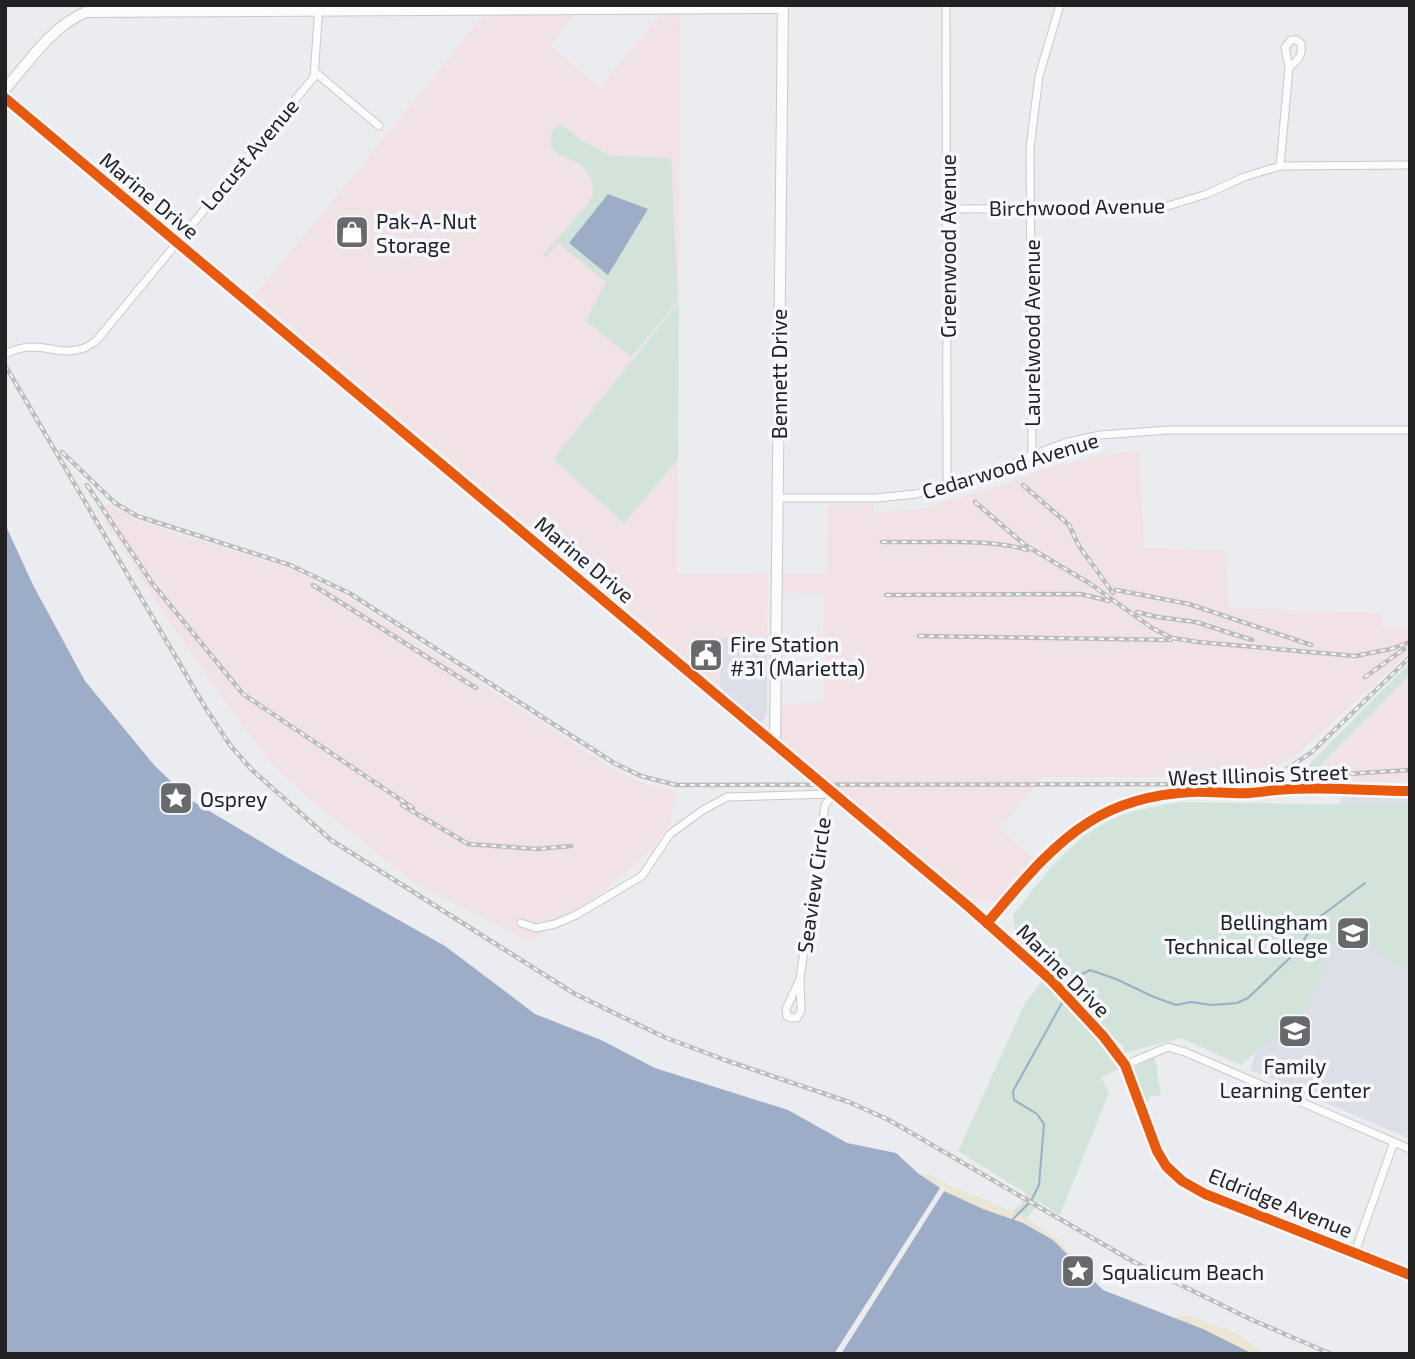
<svg xmlns="http://www.w3.org/2000/svg" width="1415" height="1359" font-family="'Exo 2',sans-serif">
  <style>
    .built { fill: #dcdee8 }
    .industrial { fill: #f0e2e5 }
    .green { fill: #d2e3da }
    .sand { fill: #ebe6d3 }
    .water { fill: #9dacc7 }
    .pier { fill: #ebecef }
    .lines { fill: none; stroke-linecap: round; stroke-linejoin: round }
    .stream { stroke: #9dacc7; stroke-width: 2 }
    .street-casing { stroke: #c9c9cc; stroke-width: 9 }
    .secondary-casing { stroke: #c9c9cc; stroke-width: 12 }
    .street { stroke: #fcfcfd; stroke-width: 7 }
    .secondary { stroke: #fcfcfd; stroke-width: 10 }
    .rail-casing { stroke: #bcbcbd; stroke-width: 4.5 }
    .rail { stroke: #f6f8fe; stroke-width: 2; stroke-dasharray: 5; stroke-linecap: butt }
    .cycleway-casing { stroke: #f6f8fe; stroke-width: 15 }
    .cycleway { stroke: #e8590c; stroke-width: 10 }
    .labels { text-anchor: middle; dominant-baseline: central; stroke-width: 7; stroke-linejoin: round; paint-order: stroke }
    .street-label { font-size: 21px; fill: #222225; stroke: #f6f8fe }
    .poi-label { font-size: 21px; fill: #222225; stroke: #f6f8fe; text-anchor: start }
  </style>
  <rect width="100%" height="100%" fill="#ebecef"/>
  <!-- built -->
  <g class="built">
    <path d="M767 637V711L763 722H757L720 687 721 638Z"/>
    <path d="M1343 795 1410 796V1139L1250 1070Z"/>
  </g>
  <!-- industrial -->
  <g class="industrial">
    <path d="M661 14H680L679 302 553 459 624 523 678 459 677 574 768 573 767 637 721 638 720 687 255 296 484 15H574L550 46 600 87Z"/>
    <path d="M1139 450 1144 548 1225 550 1229 608 1381 613 1382 626 1410 627V652L1290 760 1267 770 1235 777H1042L999 829 1035 859 1002 900 974 902 781 740 782 704 823 703 825 651 781 650V637L823 635 824 594 783 593V574L827 573 828 505 874 504V513L923 508 1001 486 1035 472 1093 457Z"/>
    <path d="M109 504 141 522 291 569 345 596 610 767 640 782 675 792 671 821 655 845 603 892 529 942 413 882 320 808 271 763 230 709 163 612 98 511Z"/>
    <path d="M1410 674V782L1307 781Z"/>
  </g>
  <!-- green -->
  <g class="green">
    <path d="M561 124 581 140 612 156 671 158 678 301 631 357 586 321 606 282 558 243 546 257 543 255C551 244 589 206 592 197 596 185 589 171 579 164 568 157 561 159 551 147L552 130Z"/>
    <path d="M679 302 678 459 624 523 553 459Z"/>
    <path d="M1410 662V675L1304 782H1292Z"/>
    <path d="M1179 802 1410 806V972L1338 929 1309 1006 1241 1065 1181 1038 1125 1053 1123 1046 1091 1017 1083 1024 1119 1068 1101 1078 1109 1093 1060 1215 1039 1202 1023 1223 1009 1214 1022 1203 1027 1194 958 1151 1025 1003 1053 966 1016 934 1013 915C1046 874 1077 828 1131 812 1146 808 1163 805 1179 802Z"/>
    <path d="M1150 1058H1155L1161 1096H1150L1147 1104 1133 1069Z"/>
  </g>
  <!-- sand -->
  <path class="sand" d="M919 1174 932 1175 943 1182 1021 1215 1058 1239 1072 1255 1074 1263 1103 1290 1173 1318 1187 1315 1236 1333 1265 1354H1244L1097 1293Z"/>
  <!-- water -->
  <g class="water">
    <path d="M608 194 648 209 608 275 569 243Z"/>
    <path d="M5 524 33 585 85 681 154 765 189 799 290 859 445 946 535 1014 601 1040 655 1068 788 1110 847 1143 896 1153 919 1174 946 1192 983 1209 1023 1223 1053 1240 1103 1290 1203 1329 1253 1354H5Z"/>
  </g>
  <!-- pier -->
  <path class="pier" d="M942 1185 946 1188 841 1354H834Z"/>
  <g class="lines">
    <!-- stream -->
    <g class="stream">
      <path d="M1069 990 1078 976 1090 970 1116 979 1154 997 1176 1005 1191 1002 1212 1005 1237 1003 1248 998 1296 952 1317 919 1365 883"/>
      <path d="M1012 1220 1031 1201 1039 1185 1044 1124 1037 1114 1014 1100 1013 1091 1063 1001"/>
    </g>
    <!-- street casing -->
    <g class="street-casing">
      <g id="street">
        <path d="M946 5 947 486"/>
        <path d="M315 72 379 126"/>
        <path d="M1280 166 1289 68C1297 60 1303 57 1301 44L1297 40H1291L1285 47 1289 68"/>
        <path d="M947 209 1161 208 1207 194 1244 177 1280 166 1410 165"/>
        <path d="M5 354C39 337 54 357 81 349 86 348 91 344 96 341L314 77 319 5"/>
        <path d="M1032 455 1030 148 1039 76 1060 5"/>
        <path d="M777 498H876L916 494 996 472 1032 455 1068 442 1100 435 1169 430H1410"/>
        <path d="M521 923 536 928 555 924 576 915 642 876 670 834 703 810 727 797 833 794"/>
        <path d="M800 979 801 1011 797 1018H790L787 1016 786 1009 800 979 825 805 834 794"/>
        <path d="M1125 1065 1168 1047 1185 1052 1410 1149"/>
        <path d="M1355 1252 1394 1142"/>
      </g>
    </g>
    <!-- secondary casing -->
    <g class="secondary-casing">
      <g id="secondary">
        <path d="M5 89C29 62 52 26 86 12L783 8"/>
        <path d="M5 98 969 907 1051 980 1103 1036 1125 1065 1157 1151 1166 1166 1182 1181 1205 1194 1410 1275"/>
        <path d="M775 744 783 5"/>
        <path d="M987 923C1018 887 1049 847 1089 822 1119 803 1156 794 1191 792 1210 791 1230 794 1250 793 1264 792 1278 789 1292 789 1331 787 1371 791 1410 791"/>
      </g>
    </g>
    <!-- street -->
    <use href="#street" class="street"/>
    <!-- secondary -->
    <use href="#secondary" class="secondary"/>
    <!-- rail casing -->
    <g class="rail-casing">
      <g id="rail">
        <path d="M5 365 205 707 230 745 252 770 331 840 575 994 664 1037 725 1060 849 1102 889 1120 1134 1262 1250 1319 1331 1354"/>
        <path d="M62 452 115 503 137 516 290 565 349 593 614 763 641 776 676 785 1243 784 1266 780 1281 773 1312 752 1410 657"/>
        <path d="M87 485 152 583 243 694 413 808"/>
        <path d="M1023 485 1069 525 1079 546 1113 593"/>
        <path d="M975 502 1025 545 1089 583 1152 628 1172 638 1198 642 1355 656 1391 649 1410 642"/>
        <path d="M882 542C923 543 990 538 1027 550"/>
        <path d="M313 585 476 688"/>
        <path d="M1116 590 1189 604 1311 645"/>
        <path d="M886 595 1081 594 1109 601"/>
        <path d="M1137 612 1157 617 1196 622 1252 640"/>
        <path d="M919 636 1171 640"/>
        <path d="M1365 677 1404 649"/>
        <path d="M1271 784 1314 776 1410 770"/>
        <path d="M402 805 468 844 537 849 571 846"/>
      </g>
    </g>
    <!-- rail -->
    <use href="#rail" class="rail"/>
    <!-- cycleway casing -->
    <g class="cycleway-casing">
      <g id="cycleway">
        <path d="M5 98 969 907 1051 980 1103 1036 1125 1065 1157 1151 1166 1166 1182 1181 1205 1194 1410 1275"/>
        <path d="M987 923C1018 887 1049 847 1089 822 1119 803 1156 794 1191 792 1210 791 1230 794 1250 793 1264 792 1278 789 1292 789 1331 787 1371 791 1410 791"/>
      </g>
    </g>
    <!-- cycleway -->
    <use href="#cycleway" class="cycleway"/>
  </g>
  <!-- icons -->
  <defs>
    <g id="shop-square" transform="scale(1.75)"><rect x="-9" y="-9" width="18" height="18" rx="4" fill="#68696c" stroke="#f6f8fe"/><path d="M-5-2.5h2.3a2.7 3.5 0 0 1 5.4 0H5L5.5 6h-11ZM-1.5-2.5h3a1.5 2.3 0 0 0-3 0Z" fill="#fff"/></g>
    <g id="civic-square" transform="scale(1.75)"><rect x="-9" y="-9" width="18" height="18" rx="4" fill="#68696c" stroke="#f6f8fe"/><path d="M-.6-6.5H3V-4.5H.6V-3L4-1V1h2V6H-6V1h2V-1L-.6-3ZM-1.2 2.5V6h2.4V2.5Z" fill="#fff"/></g>
    <g id="sight-square" transform="scale(1.75)"><rect x="-9" y="-9" width="18" height="18" rx="4" fill="#68696c" stroke="#f6f8fe"/><path d="M0-6L1.8-2.2L6-1.7L2.9 1.2L3.7 5.4L0 3.3L-3.7 5.4L-2.9 1.2L-6-1.7L-1.8-2.2Z" fill="#fff"/></g>
    <g id="university-square" transform="scale(1.75)"><rect x="-9" y="-9" width="18" height="18" rx="4" fill="#68696c" stroke="#f6f8fe"/><path d="M0-5L7-2L0 1L-7-2ZM-4 1L0 2.5L4 1V4Q0 6-4 4Z" fill="#fff"/></g>
  </defs>
  <g fill-rule="evenodd">
    <use href="#shop-square" x="352" y="232"/>
    <use href="#civic-square" x="706" y="655"/>
    <use href="#sight-square" x="176" y="798"/>
    <use href="#university-square" x="1353" y="933"/>
    <use href="#university-square" x="1295" y="1031"/>
    <use href="#sight-square" x="1078" y="1271"/>
  </g>
  <g class="labels">
    <!-- street labels -->
    <g class="street-label">
      <text transform="translate(249 154) rotate(-50)">Locust Avenue</text>
      <text transform="translate(150 195) rotate(40)">Marine Drive</text>
      <text transform="translate(1077 206) rotate(-1)">Birchwood Avenue</text>
      <text transform="translate(947 246) rotate(-90)">Greenwood Avenue</text>
      <text transform="translate(1031 333) rotate(-90)">Laurelwood Avenue</text>
      <text transform="translate(778 374) rotate(-90)">Bennett Drive</text>
      <text transform="translate(1010 465) rotate(-17)">Cedarwood Avenue</text>
      <text transform="translate(585 559) rotate(40)">Marine Drive</text>
      <text transform="translate(1258 774) rotate(-2)">West Illinois Street</text>
      <text transform="translate(813 885) rotate(-82)">Seaview Circle</text>
      <text transform="translate(1064 970) rotate(45)">Marine Drive</text>
      <text transform="translate(1281 1202) rotate(22)">Eldridge Avenue</text>
    </g>
    <!-- poi labels -->
    <g class="poi-label">
      <text x="376" y="220">Pak-A-Nut<tspan x="376" dy="24">Storage</tspan></text>
      <text x="730" y="643">Fire Station<tspan x="730" dy="24">#31 (Marietta)</tspan></text>
      <text x="200" y="798">Osprey</text>
      <text x="1328" y="921" text-anchor="end">Bellingham<tspan x="1328" dy="24">Technical College</tspan></text>
      <text x="1295" y="1065" text-anchor="middle">Family<tspan x="1295" dy="24">Learning Center</tspan></text>
      <text x="1102" y="1271">Squalicum Beach</text>
    </g>
  </g>
  <!-- border -->
  <rect width="1415" height="1359" fill="none" stroke="#222225" stroke-width="14"/>
</svg>
